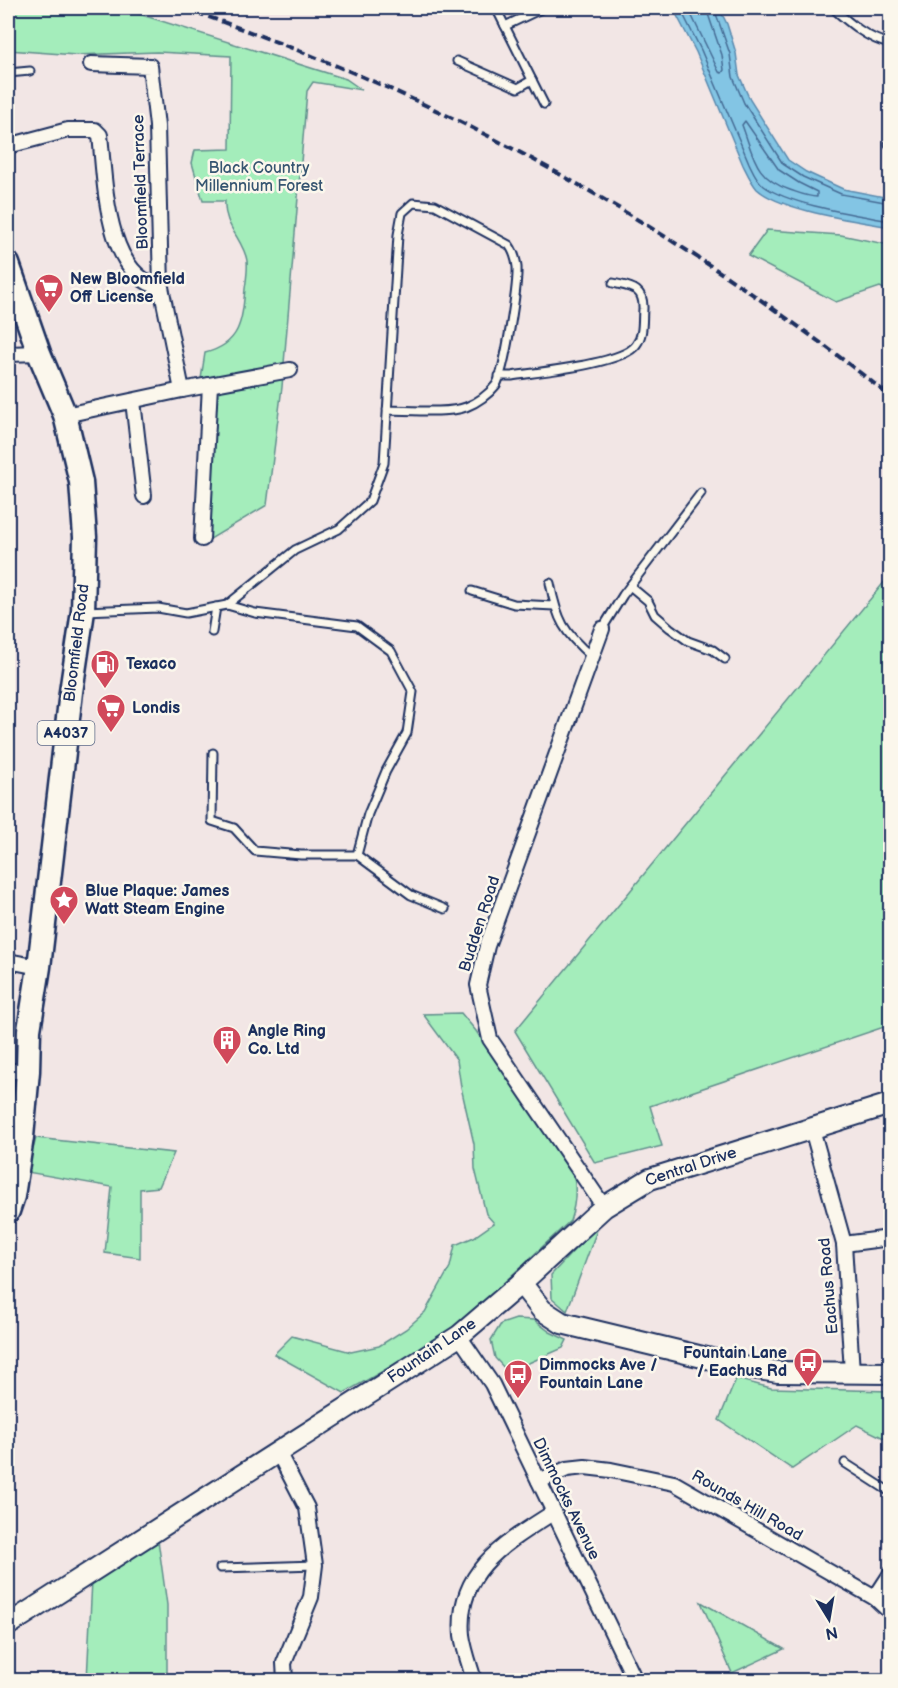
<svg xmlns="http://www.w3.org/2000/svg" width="898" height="1688" font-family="'Balsamiq Sans',sans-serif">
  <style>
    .green { fill: #a4edbb; stroke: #608e8c; stroke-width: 1.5 }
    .water { fill: #83c5e4; stroke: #5989ae; stroke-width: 1.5 }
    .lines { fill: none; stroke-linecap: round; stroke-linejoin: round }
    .shore { stroke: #456b94; stroke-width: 1.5 }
    .lane-casing { stroke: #1b2f5e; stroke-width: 11 }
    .street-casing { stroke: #1b2f5e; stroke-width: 18 }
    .secondary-casing { stroke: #1b2f5e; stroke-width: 24 }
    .primary-casing { stroke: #1b2f5e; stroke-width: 27 }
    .lane { stroke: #fbf7ec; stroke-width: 7 }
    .street { stroke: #fbf7ec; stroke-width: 14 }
    .secondary { stroke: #fbf7ec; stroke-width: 20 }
    .primary { stroke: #fbf7ec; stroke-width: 22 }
    .rail { stroke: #1b2f5e; stroke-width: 4; stroke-dasharray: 9 4.5; stroke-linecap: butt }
    .labels { text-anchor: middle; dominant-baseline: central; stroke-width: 5; stroke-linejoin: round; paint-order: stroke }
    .shield { fill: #fbf7ec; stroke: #5e6b89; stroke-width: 1.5 }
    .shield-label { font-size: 15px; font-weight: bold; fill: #1b2f5e }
    .park-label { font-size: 16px; fill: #365571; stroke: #fbf7ec }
    .street-label { font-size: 16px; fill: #1b2f5e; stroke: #fbf7ec }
    .poi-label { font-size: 16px; font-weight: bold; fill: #1b2f5e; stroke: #fbf7ec; text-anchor: start }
  </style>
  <rect width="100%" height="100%" fill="#f2e6e5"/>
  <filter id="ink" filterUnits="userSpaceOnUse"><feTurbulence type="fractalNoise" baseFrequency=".0167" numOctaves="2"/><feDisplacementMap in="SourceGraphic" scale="12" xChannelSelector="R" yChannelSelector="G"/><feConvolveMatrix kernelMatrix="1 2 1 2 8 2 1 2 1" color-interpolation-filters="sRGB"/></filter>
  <g filter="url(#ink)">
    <!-- green -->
    <g class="green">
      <path d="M8 8H120L346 79 362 90 313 82 307 91 282 387 267 505 207 541 214 378 201 379 205 353C240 344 242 322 245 289 246 281 248 270 247 261 244 240 223 226 225 201H203L192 163 195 150 230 149 231 56 157 52 76 55 8 50Z"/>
      <path d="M767 230 841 235 890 245V292L880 287 836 302 748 256Z"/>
      <path d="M890 575V1025L650 1106 662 1146 595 1163 515 1031Z"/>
      <path d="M461 1013 476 1031 574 1177C577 1193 575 1206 570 1221L449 1334 344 1393 274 1354 292 1336 351 1352 379 1346 406 1329 425 1312 450 1267 455 1245 474 1237 494 1223 486 1214 475 1169 474 1144 461 1087 457 1060 423 1014Z"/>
      <path d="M36 1138 174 1153 159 1187 140 1189V1258L105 1253 112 1187 27 1172Z"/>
      <path d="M600 1222 567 1311 552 1298 551 1275Z"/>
      <path d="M516 1319 534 1320 550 1332 567 1340 563 1348 508 1372 495 1358 491 1340 501 1324Z"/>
      <path d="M736 1379 771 1388 890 1391V1441L857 1425 792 1469 719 1420Z"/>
      <path d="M158 1540 167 1605V1680H87L92 1580Z"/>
      <path d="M701 1602 784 1649 732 1673Z"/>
    </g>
    <!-- water -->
    <path class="water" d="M673 8H719L727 24 736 53 739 75 750 100 788 160 806 172 843 189 890 198V227C858 221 781 211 757 189 751 182 747 173 743 165L696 52Z"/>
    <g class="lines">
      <!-- shore -->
      <g class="shore">
        <path d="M680 8 701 50 749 163C753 171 756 180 764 186 789 205 858 215 890 221"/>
        <path d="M688 8 719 72 722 73 724 70 722 55 706 8"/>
        <path d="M714 8 730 54 733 77 744 103 783 164 803 177 841 194 890 203"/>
        <path d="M745 121 779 170 799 183 817 192V197C808 197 799 193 790 190 755 178 754 157 742 125Z"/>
      </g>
      <!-- lane casing -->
      <g class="lane-casing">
        <g id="lane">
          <path d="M833 8C849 23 868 39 890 44"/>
          <path d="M505 26 543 8"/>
          <path d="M457 61 518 88 532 80 496 8"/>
          <path d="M8 73 30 71"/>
          <path d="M532 80 544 104"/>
          <path d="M889 144 890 143"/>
          <path d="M499 376H512C538 372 623 364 636 345 644 335 642 321 643 309 644 287 630 287 613 283"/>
          <path d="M550 583C557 620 564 633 592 657"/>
          <path d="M630 586 648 601 655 615 670 628 688 641 713 650 725 659"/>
          <path d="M472 591 514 604 554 606"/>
          <path d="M227 605 255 613 357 626 391 651 413 692 407 733 386 771 368 814 357 855"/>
          <path d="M85 611 158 608 186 613 227 605 295 550 339 529 370 501 384 463 398 235 402 213 413 203 435 205 509 245C514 252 516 258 517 267 518 285 505 371 496 385 489 394 477 403 466 407 447 414 409 410 387 410"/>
          <path d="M602 629 623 595 701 493"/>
          <path d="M212 632 216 607"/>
          <path d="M213 753 212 821 234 828 255 851 301 855H357L411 895 445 909"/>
          <path d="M845 1463 890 1492"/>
          <path d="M220 1568 315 1565"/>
        </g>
      </g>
      <!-- street casing -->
      <g class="street-casing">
        <g id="street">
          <path d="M91 64 150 66 157 126 161 287 182 390"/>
          <path d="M8 146 68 130H95L100 135C105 179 105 276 161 287"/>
          <path d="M8 354 39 353"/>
          <path d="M133 401 144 496"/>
          <path d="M65 415 182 390 290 370"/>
          <path d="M202 539 210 385"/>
          <path d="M602 629 487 946 478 985 490 1039 604 1207"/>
          <path d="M8 961 39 967"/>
          <path d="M8 1071H28"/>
          <path d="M812 1129 844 1244 852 1372"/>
          <path d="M844 1244 890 1238"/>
          <path d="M459 1336 492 1384 635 1680"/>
          <path d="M278 1452 307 1508 315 1565 311 1597 284 1663 285 1680"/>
          <path d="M539 1481 567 1469 585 1467 611 1470 674 1483 875 1598 890 1612"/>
          <path d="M875 1598 890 1575"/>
          <path d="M474 1680C470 1666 464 1650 462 1635 456 1570 507 1542 554 1512"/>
        </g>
      </g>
      <!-- secondary casing -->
      <g class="secondary-casing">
        <g id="secondary">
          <path d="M521 1283 604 1207 650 1179 890 1104"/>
          <path d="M8 1625 459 1336 521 1283 542 1310 562 1323 744 1367 778 1372 890 1373"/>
        </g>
      </g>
      <!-- primary casing -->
      <g class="primary-casing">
        <path id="primary" d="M8 264 39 353 65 415 81 482 85 537 83 611 71 692 39 967 29 1030 28 1071 22 1137 13 1196 8 1211"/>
      </g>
      <!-- lane -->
      <use href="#lane" class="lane"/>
      <!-- street -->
      <use href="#street" class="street"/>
      <!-- secondary -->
      <use href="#secondary" class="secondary"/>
      <!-- primary -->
      <use href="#primary" class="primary"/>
      <!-- rail -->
      <path class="rail" d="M183 8C241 28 299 50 356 74 548 156 727 267 890 396"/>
    </g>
  </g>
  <!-- icons -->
  <defs>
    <g id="supermarket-pin" transform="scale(1.5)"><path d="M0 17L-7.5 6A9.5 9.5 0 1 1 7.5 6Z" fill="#d1495b" stroke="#fbf7ec"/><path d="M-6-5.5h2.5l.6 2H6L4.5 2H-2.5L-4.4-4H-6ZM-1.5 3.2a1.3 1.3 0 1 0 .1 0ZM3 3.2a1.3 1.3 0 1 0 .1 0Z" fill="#fff"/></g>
    <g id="fuel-pin" transform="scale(1.5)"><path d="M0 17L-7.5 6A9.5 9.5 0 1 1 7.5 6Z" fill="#d1495b" stroke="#fbf7ec"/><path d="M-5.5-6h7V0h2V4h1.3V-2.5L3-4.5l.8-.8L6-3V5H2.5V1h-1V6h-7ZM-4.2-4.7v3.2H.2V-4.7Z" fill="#fff"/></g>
    <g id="sight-pin" transform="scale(1.5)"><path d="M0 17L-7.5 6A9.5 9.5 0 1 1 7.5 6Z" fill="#d1495b" stroke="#fbf7ec"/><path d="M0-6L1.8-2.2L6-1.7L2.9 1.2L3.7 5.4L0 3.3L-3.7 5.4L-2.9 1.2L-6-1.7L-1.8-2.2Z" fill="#fff"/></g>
    <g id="building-pin" transform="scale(1.5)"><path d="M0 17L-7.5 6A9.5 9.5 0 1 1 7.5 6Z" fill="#d1495b" stroke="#fbf7ec"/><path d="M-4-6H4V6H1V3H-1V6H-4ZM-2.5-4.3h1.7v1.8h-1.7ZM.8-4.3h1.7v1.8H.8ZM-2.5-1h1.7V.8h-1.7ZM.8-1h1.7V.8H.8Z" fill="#fff"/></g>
    <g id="bus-pin" transform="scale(1.5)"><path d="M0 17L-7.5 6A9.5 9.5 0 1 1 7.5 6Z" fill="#d1495b" stroke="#fbf7ec"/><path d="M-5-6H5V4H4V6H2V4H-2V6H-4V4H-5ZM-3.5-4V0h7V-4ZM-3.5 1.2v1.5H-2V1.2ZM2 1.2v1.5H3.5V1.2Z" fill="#fff"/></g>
  </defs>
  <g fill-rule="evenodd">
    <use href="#supermarket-pin" x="49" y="288"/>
    <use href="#fuel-pin" x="105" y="664"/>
    <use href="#supermarket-pin" x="111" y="708"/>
    <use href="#sight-pin" x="64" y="900"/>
    <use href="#building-pin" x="227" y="1040"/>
    <use href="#bus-pin" x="808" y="1362"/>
    <use href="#bus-pin" x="518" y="1374"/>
  </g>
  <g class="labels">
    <!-- shield labels -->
    <rect class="shield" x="37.5" y="721" width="57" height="24" rx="4.5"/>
    <g class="shield-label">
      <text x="66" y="733">A4037</text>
    </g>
    <!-- park labels -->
    <g class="park-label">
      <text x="259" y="168">Black Country<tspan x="259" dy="18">Millennium Forest</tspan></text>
    </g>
    <!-- street labels -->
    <g class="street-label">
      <text transform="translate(141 182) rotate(-92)">Bloomfield Terrace</text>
      <text transform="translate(77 643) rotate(-83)">Bloomfield Road</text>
      <text transform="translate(480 924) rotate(-72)">Budden Road</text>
      <text transform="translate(691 1167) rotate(-18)">Central Drive</text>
      <text transform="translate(829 1286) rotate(-95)">Eachus Road</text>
      <text transform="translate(432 1351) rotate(-34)">Fountain Lane</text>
      <text transform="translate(566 1499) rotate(64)">Dimmocks Avenue</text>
      <text transform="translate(747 1506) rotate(30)">Rounds Hill Road</text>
    </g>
    <!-- poi labels -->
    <g class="poi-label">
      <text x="70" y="279">New Bloomfield<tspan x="70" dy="18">Off License</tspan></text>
      <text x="126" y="664">Texaco</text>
      <text x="132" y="708">Londis</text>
      <text x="85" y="891">Blue Plaque: James<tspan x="85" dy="18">Watt Steam Engine</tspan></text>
      <text x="248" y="1031">Angle Ring<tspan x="248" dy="18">Co. Ltd</tspan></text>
      <text x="787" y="1353" text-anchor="end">Fountain Lane<tspan x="787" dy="18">/ Eachus Rd</tspan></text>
      <text x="539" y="1365">Dimmocks Ave /<tspan x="539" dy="18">Fountain Lane</tspan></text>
    </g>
  </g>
  <!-- margin -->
  <rect width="898" height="1688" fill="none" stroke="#fbf7ec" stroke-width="30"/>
  <rect x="15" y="15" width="868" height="1658" fill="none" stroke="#1b2f5e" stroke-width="2" filter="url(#ink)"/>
  <!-- north arrow -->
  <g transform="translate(829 1619) rotate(169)" stroke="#fbf7ec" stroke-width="4.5" paint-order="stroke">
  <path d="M0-4.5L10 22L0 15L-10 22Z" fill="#1b2f5e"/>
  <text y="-9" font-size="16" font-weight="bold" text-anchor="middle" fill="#1b2f5e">N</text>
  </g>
</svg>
